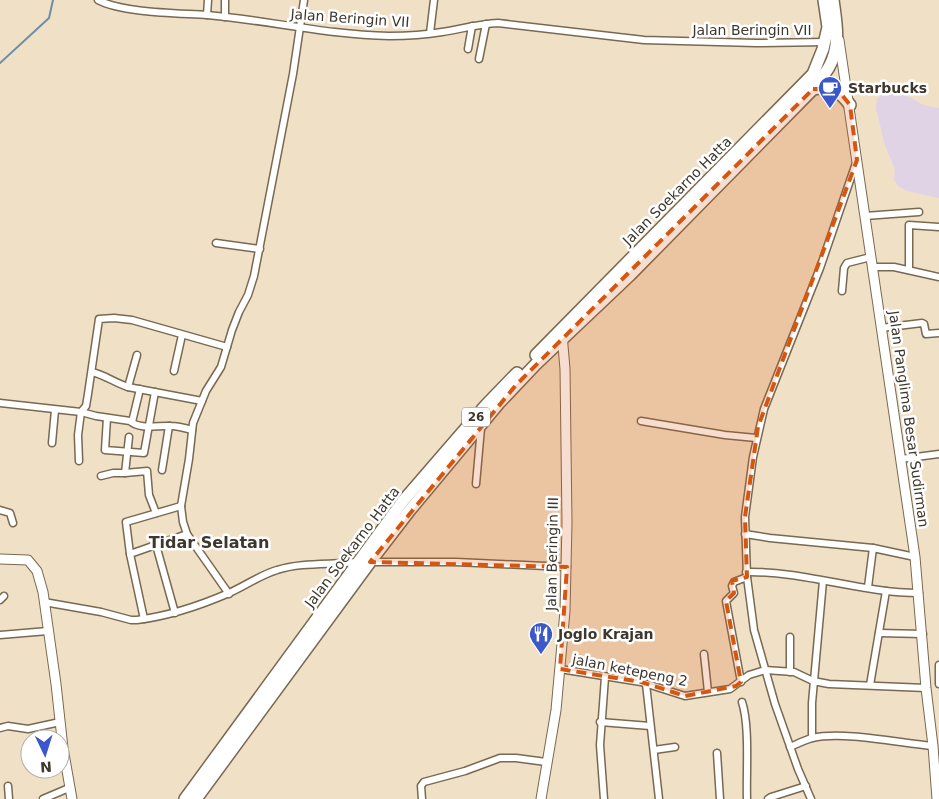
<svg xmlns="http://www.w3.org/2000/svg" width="939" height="799" font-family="'DejaVu Sans',sans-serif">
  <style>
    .commercial { fill: #e1d3e6 }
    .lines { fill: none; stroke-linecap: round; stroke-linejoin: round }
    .stream { stroke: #6c8fa8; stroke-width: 2 }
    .street-casing { stroke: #776952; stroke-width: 9 }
    .secondary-casing { stroke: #776952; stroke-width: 11 }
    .highway-casing { stroke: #776952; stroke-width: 14 }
    .street { stroke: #fff; stroke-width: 6 }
    .secondary { stroke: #fff; stroke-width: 9 }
    .highway { stroke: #fff; stroke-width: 11 }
    .marked { fill: #d7560f; fill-opacity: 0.2; stroke: #d7560f; stroke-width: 4; stroke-dasharray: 10 6; stroke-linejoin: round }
    .labels { text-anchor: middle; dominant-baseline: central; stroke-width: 5; stroke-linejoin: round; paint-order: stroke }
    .shield { fill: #fff; stroke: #77736c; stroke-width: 1 }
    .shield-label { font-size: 12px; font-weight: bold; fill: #3d372d }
    .street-label { font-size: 14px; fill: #3d372d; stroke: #fff }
    .poi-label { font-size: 14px; font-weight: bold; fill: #3d372d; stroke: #fff; text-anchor: start }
    .quarter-label { font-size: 16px; font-weight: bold; fill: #3d372d; stroke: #fff }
  </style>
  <rect width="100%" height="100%" fill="#f0e0c6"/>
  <!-- commercial -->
  <path class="commercial" d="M885 91 910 97 923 105 939 108V198L907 191 898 186 894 179 895 169 885 146 876 108 877 99Z"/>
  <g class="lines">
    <!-- stream -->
    <path class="stream" d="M0 63 49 18 53 0"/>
    <!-- street casing -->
    <g class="street-casing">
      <g id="street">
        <path d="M98 0C123 13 178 13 207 15 267 20 327 35 389 36 406 36 424 35 442 32 461 29 479 24 498 23L644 40 756 43 826 42"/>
        <path d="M225 0V17"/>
        <path d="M207 15 208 0"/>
        <path d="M430 33 434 0"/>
        <path d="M468 49 472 26"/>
        <path d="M479 59 486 24"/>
        <path d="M865 216 919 212"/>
        <path d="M216 243 260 249"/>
        <path d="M873 267H894L939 277"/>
        <path d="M909 270V225L939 227"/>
        <path d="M842 291 844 268 847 263 871 257"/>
        <path d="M881 328 922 323 924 324 926 334 939 333"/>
        <path d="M174 371 182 335"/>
        <path d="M92 372C105 375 115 383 128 387L202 401"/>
        <path d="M128 387 137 355"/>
        <path d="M0 403 81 412 96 416 130 421C140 430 158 425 171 426 178 426 185 428 192 430"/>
        <path d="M107 418 105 450 144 453 155 392"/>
        <path d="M641 421 725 435 756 438"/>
        <path d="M132 422 140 389"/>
        <path d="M129 437 125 473 147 471 149 495 156 513"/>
        <path d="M52 443 55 410"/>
        <path d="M901 459 939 454"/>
        <path d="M79 461 78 435 81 412 86 406 88 394 99 319 114 318 132 320 227 347"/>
        <path d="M162 470 169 426"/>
        <path d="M101 476 113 473H125"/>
        <path d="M476 484 481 428"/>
        <path d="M0 510 10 513 13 523"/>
        <path d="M745 534 770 538 873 548"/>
        <path d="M156 545 175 613"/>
        <path d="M130 554 126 522 181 506"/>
        <path d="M370 562H456L567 567"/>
        <path d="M746 572C805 571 861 593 919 593"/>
        <path d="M868 587 873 548 915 557"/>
        <path d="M229 594 187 534 183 522 181 506 189 459 193 423 206 391 221 367 232 330 239 312 248 295 254 276 293 74 304 0"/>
        <path d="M0 600 4 596"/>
        <path d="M44 602 101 612 131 620H137C169 616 199 606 229 593 245 586 260 575 277 570 302 562 331 565 357 562"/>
        <path d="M144 619 130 554 187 534"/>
        <path d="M879 633 923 634"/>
        <path d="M0 635 48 631"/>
        <path d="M704 654 708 692"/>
        <path d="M939 665V684"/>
        <path d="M560 669 641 682 685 696 730 689 749 675 765 670 794 672 813 681 829 684 926 688"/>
        <path d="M790 672V637"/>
        <path d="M741 682 726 601 734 593 732 586 734 582 747 577"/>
        <path d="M646 684 659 799"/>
        <path d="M870 685 886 591"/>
        <path d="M742 702C750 726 746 773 747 799"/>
        <path d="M600 722 650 726"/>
        <path d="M0 728 8 726 28 729 60 722"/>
        <path d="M812 738V703L823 581"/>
        <path d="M790 747C797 744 805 740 812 738 844 731 899 743 933 746"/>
        <path d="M654 750 675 747"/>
        <path d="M717 753 720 799"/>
        <path d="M8 786 9 799"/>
        <path d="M43 799 69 788"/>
        <path d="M422 799 421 786 424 782 465 771 500 758H516L546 762"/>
        <path d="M604 799 600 745 605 677"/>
        <path d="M768 799 771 797 806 786"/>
        <path d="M811 799 798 769 775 704 754 630 747 577 745 517 753 457 764 409 820 268 856 163"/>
      </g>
    </g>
    <!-- secondary casing -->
    <g class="secondary-casing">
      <g id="secondary">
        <path d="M839 40 915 557 926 688 933 746 937 799"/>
        <path d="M0 559 28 560 37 571 43 592 56 684 63 748 72 799"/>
        <path d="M541 799 556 710 565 611 567 523 565 369 562 334"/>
      </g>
    </g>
    <!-- highway casing -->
    <g class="highway-casing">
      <g id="highway">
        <path d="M813 89C830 86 839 90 850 105"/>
        <path d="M536 355 813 74 823 49 828 27 824 0"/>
        <path d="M185 799 403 501 486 405 517 373"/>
        <path d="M196 799 370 562 410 510 499 403 536 364 630 275 813 89C818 82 825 74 829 67 841 46 836 22 833 0"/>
      </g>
    </g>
    <!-- street -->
    <use href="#street" class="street"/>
    <!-- secondary -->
    <use href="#secondary" class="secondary"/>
    <!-- highway -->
    <use href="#highway" class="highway"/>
  </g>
  <!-- marked area -->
  <path class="marked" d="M813 89H832L842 95 850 105 857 160 758 427 745 517 747 577 732 581 734 593 726 601 741 682 736 686 685 696 641 682 560 669 567 567 370 562 516 385Z"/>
  <!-- icons -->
  <defs>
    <g id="cafe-pin" transform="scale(1.25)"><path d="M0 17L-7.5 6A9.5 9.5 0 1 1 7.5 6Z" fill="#3b57c9" stroke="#fff"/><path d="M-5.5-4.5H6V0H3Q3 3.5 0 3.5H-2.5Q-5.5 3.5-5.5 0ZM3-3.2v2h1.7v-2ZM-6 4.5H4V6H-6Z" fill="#fff"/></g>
    <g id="restaurant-pin" transform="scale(1.25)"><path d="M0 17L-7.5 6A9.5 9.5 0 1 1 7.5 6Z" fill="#3b57c9" stroke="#fff"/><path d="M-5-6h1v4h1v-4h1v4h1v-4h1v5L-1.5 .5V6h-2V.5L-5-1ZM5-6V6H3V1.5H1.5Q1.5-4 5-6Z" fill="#fff"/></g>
  </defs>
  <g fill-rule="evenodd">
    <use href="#cafe-pin" x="830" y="88"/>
    <use href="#restaurant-pin" x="541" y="634"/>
  </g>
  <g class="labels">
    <!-- shield labels -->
    <rect class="shield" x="462" y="407.5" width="28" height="19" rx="4"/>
    <g class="shield-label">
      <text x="476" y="417">26</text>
    </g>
    <!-- street labels -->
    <g class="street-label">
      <text transform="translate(350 18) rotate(4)">Jalan Beringin VII</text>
      <text x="752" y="30">Jalan Beringin VII</text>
      <text transform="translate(677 191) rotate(-45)">Jalan Soekarno Hatta</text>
      <text transform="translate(909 419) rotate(82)">Jalan Panglima Besar Sudirman</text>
      <text transform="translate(352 547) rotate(-53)">Jalan Soekarno Hatta</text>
      <text transform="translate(552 554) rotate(-89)">Jalan Beringin III</text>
      <text transform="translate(630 670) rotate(11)">jalan ketepeng 2</text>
    </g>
    <!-- poi labels -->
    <g class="poi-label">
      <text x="848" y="88">Starbucks</text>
      <text x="558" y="634">Joglo Krajan</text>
    </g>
    <!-- quarter labels -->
    <g class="quarter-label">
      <text x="209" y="542">Tidar Selatan</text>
    </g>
  </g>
  <!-- north arrow -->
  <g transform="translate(45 754) rotate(176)"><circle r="24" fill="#ffffff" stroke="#b1afab"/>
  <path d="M0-4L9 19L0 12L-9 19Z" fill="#3b57c9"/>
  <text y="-8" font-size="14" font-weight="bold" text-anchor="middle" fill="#3d372d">N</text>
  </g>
</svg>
